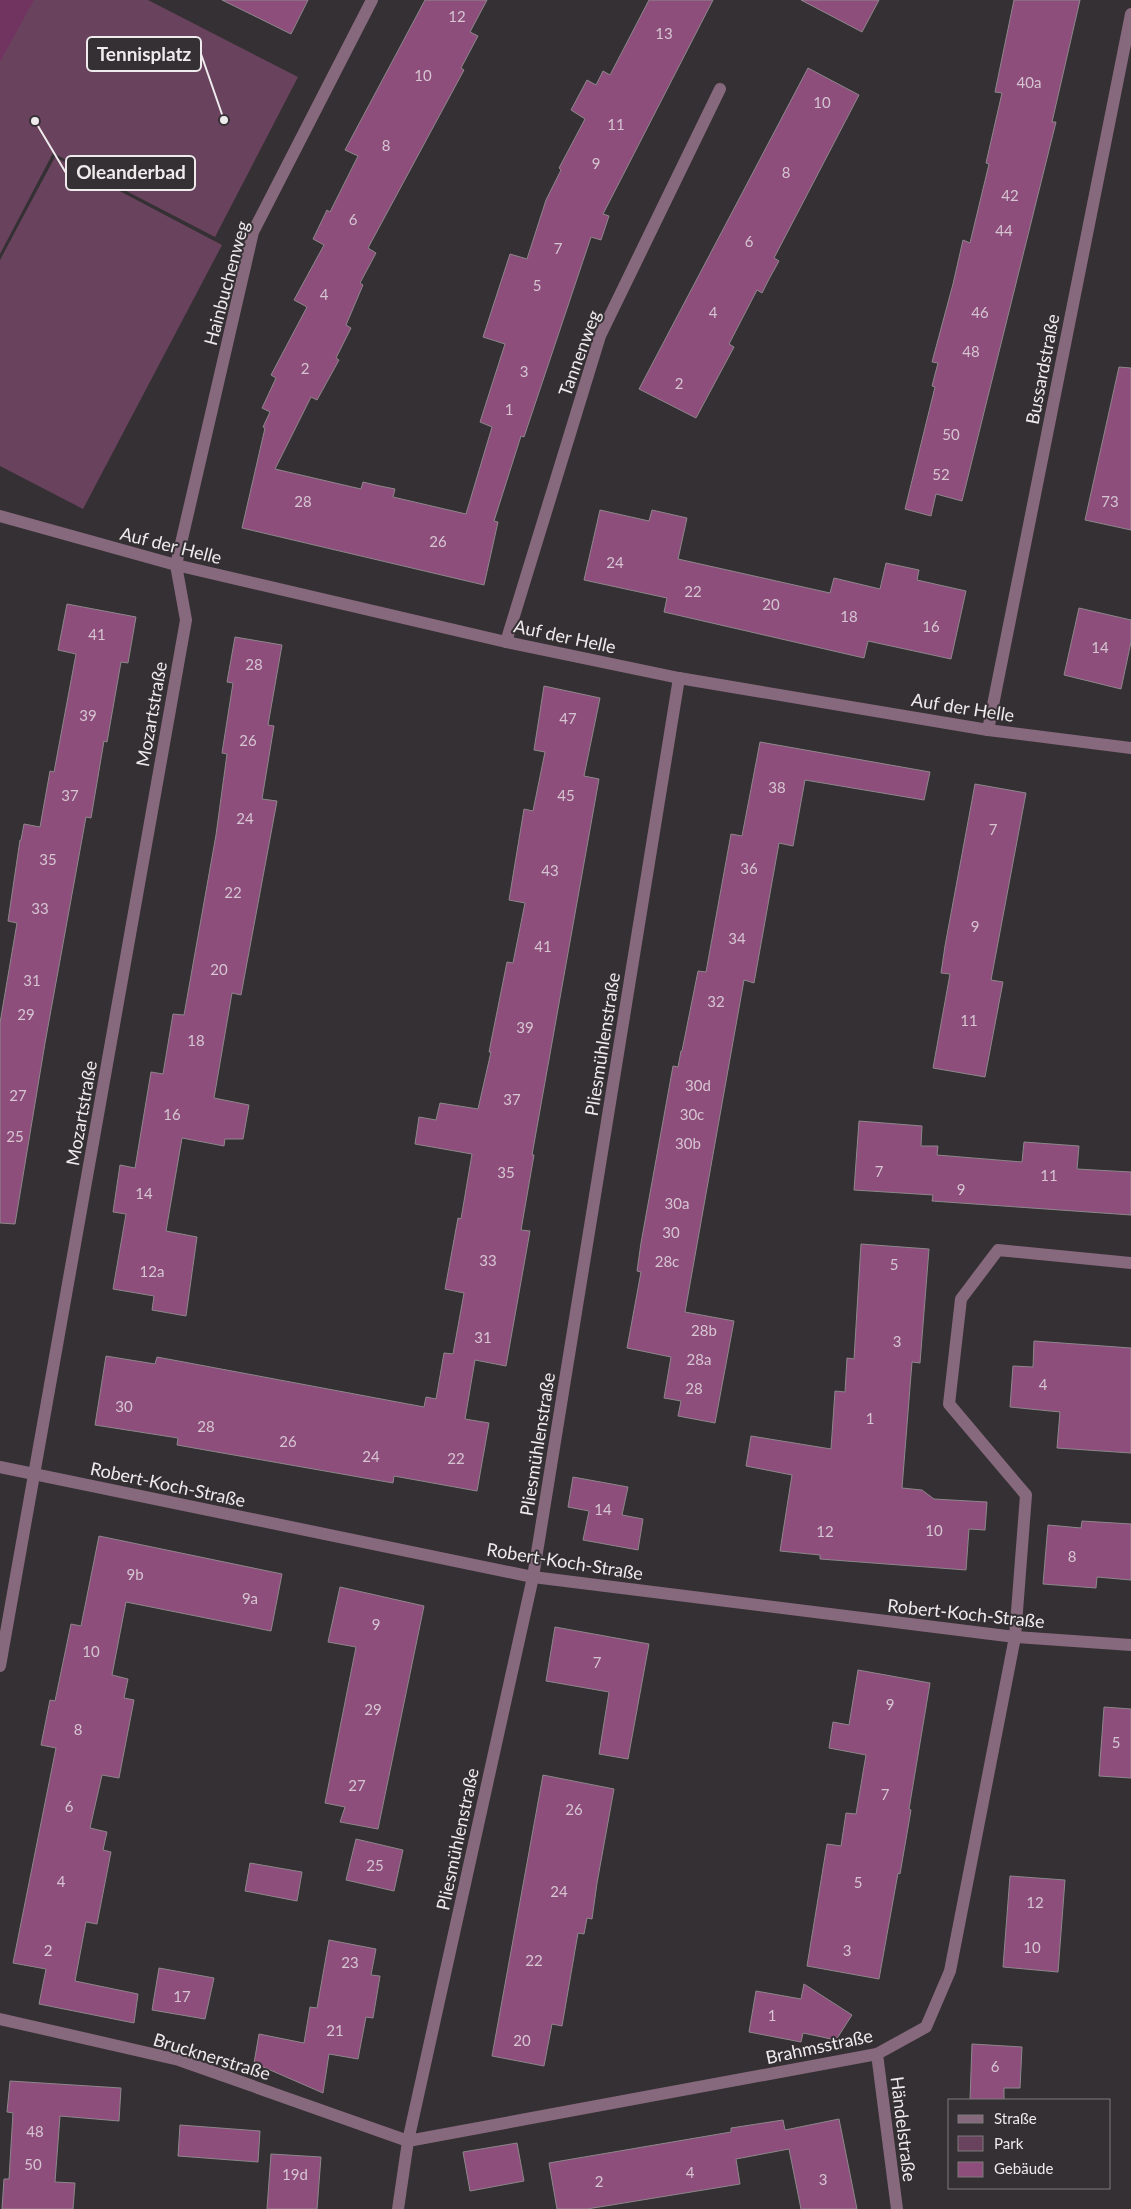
<svg xmlns="http://www.w3.org/2000/svg" width="1131" height="2209" font-family="Lato,sans-serif">
  <style>
    .green { fill: #69435e }
    .water { fill: #713461 }
    .building { fill: #8d4e7c; stroke: #8d878b }
    .lines { fill: none; stroke-linecap: round; stroke-linejoin: round }
    .minor { stroke: #86697d; stroke-width: 12 }
    .labels { text-anchor: middle; dominant-baseline: central; stroke-width: 4; stroke-linejoin: round; paint-order: stroke }
    .number-label { font-size: 15px; fill: #d6c4d1 }
    .street-label { font-size: 18px; fill: #efebed; stroke: #353033 }
    .leader { fill: none; stroke: #efebed; stroke-width: 2 }
    .callout-dot { fill: #efebed; stroke: #353033; stroke-width: 2 }
    .callout { fill: #353033; stroke: #efebed; stroke-width: 2 }
    .callout-label { font-size: 19px; text-anchor: middle; font-weight: bold; fill: #efebed }
  </style>
  <rect width="100%" height="100%" fill="#353033"/>
  <!-- green -->
  <g class="green">
    <path d="M0 0H148L298 77 215 237 53 153 0 254Z"/>
    <path d="M55 157 222 245 83 509 0 466V260Z"/>
  </g>
  <!-- water -->
  <path class="water" d="M0 0H34L0 62Z"/>
  <!-- building -->
  <g class="building">
    <path d="M222 0H308L291 34Z"/>
    <path d="M425 0H487L470 32 478 36 461 68 464 70 368 248 376 253 360 283 363 285 346 325 351 328 336 358 339 360 317 400 311 397 275 469 361 489 363 482 380 486 395 489 393 497 466 514 492 427 480 422 505 344 483 337 510 254 527 259 546 200 561 170 559 168 585 119 571 110 587 80 596 85 603 71 610 75 649 0H713L603 214 609 216 601 240 591 237 524 437 521 436 494 521 498 522 484 585 242 528 265 428 263 427 270 412 262 408 276 378 271 375 307 307 294 300 324 245 313 239 327 210 330 212 358 156 345 150Z"/>
    <path d="M801 0H879L862 32Z"/>
    <path d="M1014 0H1080L1052 122H1056L962 501 936 494 931 516 905 509 935 387 932 386 938 363 932 362 953 284 963 240 970 243 989 164 986 163 1002 93 995 92Z"/>
    <path d="M808 68 859 95 774 258 779 261 769 279 762 293 757 290 729 344 734 347 696 418 639 389Z"/>
    <path d="M1119 367 1131 368V530L1085 520Z"/>
    <path d="M600 510 649 521 652 510 687 518 678 559 830 593 834 578 880 589 886 563 919 570 917 580 966 591 951 659 868 641 864 658 664 612 667 598 584 580Z"/>
    <path d="M67 604 136 617 128 663 121 662 107 742 104 741 91 818 86 817 45 1043 15 1224 0 1223V1023L17 923 8 921 20 840H21L24 824 40 827 50 771 54 772 76 654 58 650Z"/>
    <path d="M1079 608 1131 620V642L1121 689 1064 675Z"/>
    <path d="M235 637 282 645 268 725 274 726 262 799 277 801 241 995 232 993 214 1098 249 1105 243 1139H225L224 1146 182 1138 166 1231 197 1237 186 1316 152 1310 154 1296 113 1289 126 1214 113 1212 120 1165 135 1168 151 1072 163 1074 173 1014 184 1015 216 835 227 754 222 753 233 683 227 682Z"/>
    <path d="M544 686 600 698 584 776 599 779 532 1155H534L521 1230 530 1231 506 1366 475 1360 465 1419 489 1423 477 1491 394 1476 393 1483 177 1445 178 1438 95 1425 106 1356 155 1364 157 1357 424 1407 426 1397 436 1399 444 1353 453 1354 464 1293 445 1289 458 1218 461 1219 472 1154 415 1144 419 1117 436 1120 440 1103 478 1109 491 1052H489L507 962 513 963 525 903 509 900 524 809 533 811 545 752 534 750Z"/>
    <path d="M760 742 930 772 924 800 805 780 793 846 779 843 754 983 744 980 685 1312 734 1321 715 1423 678 1416 681 1401 664 1398 671 1357 627 1348 641 1272 637 1271 641 1243 673 1066 678 1067 681 1051H682L698 971 706 972 731 834 742 836Z"/>
    <path d="M975 784 1026 793 991 980 1003 982 985 1077 933 1068 950 974 941 973 945 946Z"/>
    <path d="M859 1121 922 1126 921 1146H938L937 1155 1022 1162 1024 1142 1079 1146 1077 1169 1131 1172V1215L932 1201 933 1195 854 1190Z"/>
    <path d="M861 1244 929 1249 920 1363 912 1362 902 1488 922 1490 934 1499 987 1502 985 1530 969 1529 966 1570 820 1559V1555L780 1551 792 1475 746 1466 751 1436 831 1449 835 1391 845 1392 847 1358 854 1359Z"/>
    <path d="M1034 1341 1131 1348V1453L1057 1448 1060 1412 1010 1407 1013 1366 1033 1367Z"/>
    <path d="M573 1477 628 1487 622 1515 643 1519 638 1550 583 1540 589 1511 568 1507Z"/>
    <path d="M1082 1521 1131 1524V1580L1097 1577 1096 1588 1043 1584 1048 1525 1081 1528Z"/>
    <path d="M99 1536 282 1574 271 1631 126 1602 112 1675 128 1679 124 1698 134 1700 119 1778 102 1775 90 1828 107 1832 103 1850 111 1852 97 1924 86 1922 75 1981 138 1994 134 2023 39 2004 46 1969 13 1963 56 1748 41 1745 50 1700 55 1701 71 1624 81 1626Z"/>
    <path d="M340 1587 424 1606 378 1829 340 1822 345 1807 325 1803 356 1647 328 1642Z"/>
    <path d="M555 1627 649 1644 628 1759 599 1754 609 1692 546 1681Z"/>
    <path d="M858 1670 930 1683 909 1809 911 1810 900 1874 898 1873 879 1979 807 1966 827 1844 841 1846 846 1813 856 1814 866 1755 829 1748 833 1722 849 1725Z"/>
    <path d="M1104 1707 1131 1709V1778L1099 1776Z"/>
    <path d="M543 1775 614 1789 597 1883 592 1919 587 1918 584 1934 578 1933 562 2026 552 2024 544 2066 492 2056Z"/>
    <path d="M356 1839 403 1850 394 1891 346 1880Z"/>
    <path d="M250 1863 302 1872 297 1901 245 1891Z"/>
    <path d="M1010 1876 1065 1880 1058 1972 1003 1967Z"/>
    <path d="M329 1940 376 1949 371 1975 380 1976 373 2018 366 2017 358 2059 329 2054 323 2093 254 2063 259 2034 304 2043 310 2007 317 2008Z"/>
    <path d="M159 1968 214 1978 205 2019 152 2010Z"/>
    <path d="M804 1984 852 2015 836 2040 803 2033 801 2042 749 2032 756 1991 801 1999Z"/>
    <path d="M972 2044 1022 2047 1020 2088H1004V2100H970Z"/>
    <path d="M10 2081 121 2088 119 2121 60 2116 55 2182 75 2183 73 2209H2L4 2179H9L13 2113 7 2112Z"/>
    <path d="M839 2119 857 2209H801L789 2149 736 2159 740 2184 587 2209H557L549 2163 731 2132V2128L783 2120 785 2130Z"/>
    <path d="M180 2125 260 2131 258 2162 178 2156Z"/>
    <path d="M517 2143 524 2181 470 2191 463 2152Z"/>
    <path d="M271 2154 321 2157 317 2209H267Z"/>
  </g>
  <g class="lines">
    <!-- minor -->
    <g class="minor">
      <path d="M0 516 176 565 506 642 679 678 988 730 1131 748"/>
      <path d="M506 642 600 336 720 89"/>
      <path d="M988 730 1131 14"/>
      <path d="M0 1467 533 1577 1015 1637 1131 1645"/>
      <path d="M0 1666 186 620 176 565 253 232 372 0"/>
      <path d="M0 2019 179 2060 408 2141 877 2054 926 2027 950 1971 1015 1637 1026 1495 949 1404 961 1299 998 1250 1131 1263"/>
      <path d="M877 2054 897 2209"/>
      <path d="M398 2209 408 2141 533 1577 679 678"/>
    </g>
  </g>
  <g class="labels">
    <!-- number labels -->
    <g class="number-label">
      <text x="457" y="16">12</text>
      <text x="664" y="33">13</text>
      <text x="423" y="75">10</text>
      <text x="1029" y="82">40a</text>
      <text x="822" y="102">10</text>
      <text x="616" y="124">11</text>
      <text x="386" y="145">8</text>
      <text x="596" y="163">9</text>
      <text x="786" y="172">8</text>
      <text x="1010" y="195">42</text>
      <text x="353" y="219">6</text>
      <text x="1004" y="230">44</text>
      <text x="749" y="241">6</text>
      <text x="558" y="248">7</text>
      <text x="537" y="285">5</text>
      <text x="324" y="294">4</text>
      <text x="713" y="312">4</text>
      <text x="980" y="312">46</text>
      <text x="971" y="351">48</text>
      <text x="305" y="368">2</text>
      <text x="524" y="371">3</text>
      <text x="679" y="383">2</text>
      <text x="509" y="409">1</text>
      <text x="951" y="434">50</text>
      <text x="941" y="474">52</text>
      <text x="303" y="501">28</text>
      <text x="1110" y="501">73</text>
      <text x="438" y="541">26</text>
      <text x="615" y="562">24</text>
      <text x="693" y="591">22</text>
      <text x="771" y="604">20</text>
      <text x="849" y="616">18</text>
      <text x="931" y="626">16</text>
      <text x="97" y="634">41</text>
      <text x="1100" y="647">14</text>
      <text x="254" y="664">28</text>
      <text x="88" y="715">39</text>
      <text x="568" y="718">47</text>
      <text x="248" y="740">26</text>
      <text x="777" y="787">38</text>
      <text x="70" y="795">37</text>
      <text x="566" y="795">45</text>
      <text x="245" y="818">24</text>
      <text x="993" y="829">7</text>
      <text x="48" y="859">35</text>
      <text x="749" y="868">36</text>
      <text x="550" y="870">43</text>
      <text x="233" y="892">22</text>
      <text x="40" y="908">33</text>
      <text x="975" y="926">9</text>
      <text x="737" y="938">34</text>
      <text x="543" y="946">41</text>
      <text x="219" y="969">20</text>
      <text x="32" y="980">31</text>
      <text x="716" y="1001">32</text>
      <text x="26" y="1014">29</text>
      <text x="969" y="1020">11</text>
      <text x="525" y="1027">39</text>
      <text x="196" y="1040">18</text>
      <text x="698" y="1085">30d</text>
      <text x="18" y="1095">27</text>
      <text x="512" y="1099">37</text>
      <text x="172" y="1114">16</text>
      <text x="692" y="1114">30c</text>
      <text x="15" y="1136">25</text>
      <text x="688" y="1143">30b</text>
      <text x="879" y="1171">7</text>
      <text x="506" y="1172">35</text>
      <text x="1049" y="1175">11</text>
      <text x="961" y="1189">9</text>
      <text x="144" y="1193">14</text>
      <text x="677" y="1203">30a</text>
      <text x="671" y="1232">30</text>
      <text x="488" y="1260">33</text>
      <text x="667" y="1261">28c</text>
      <text x="894" y="1264">5</text>
      <text x="152" y="1271">12a</text>
      <text x="704" y="1330">28b</text>
      <text x="483" y="1337">31</text>
      <text x="897" y="1341">3</text>
      <text x="699" y="1359">28a</text>
      <text x="1043" y="1384">4</text>
      <text x="694" y="1388">28</text>
      <text x="124" y="1406">30</text>
      <text x="870" y="1418">1</text>
      <text x="206" y="1426">28</text>
      <text x="288" y="1441">26</text>
      <text x="371" y="1456">24</text>
      <text x="456" y="1458">22</text>
      <text x="603" y="1509">14</text>
      <text x="934" y="1530">10</text>
      <text x="825" y="1531">12</text>
      <text x="1072" y="1556">8</text>
      <text x="135" y="1574">9b</text>
      <text x="250" y="1598">9a</text>
      <text x="376" y="1624">9</text>
      <text x="91" y="1651">10</text>
      <text x="597" y="1662">7</text>
      <text x="890" y="1704">9</text>
      <text x="373" y="1709">29</text>
      <text x="78" y="1729">8</text>
      <text x="1116" y="1742">5</text>
      <text x="357" y="1785">27</text>
      <text x="885" y="1794">7</text>
      <text x="69" y="1806">6</text>
      <text x="574" y="1809">26</text>
      <text x="375" y="1865">25</text>
      <text x="61" y="1881">4</text>
      <text x="858" y="1882">5</text>
      <text x="559" y="1891">24</text>
      <text x="1035" y="1902">12</text>
      <text x="1032" y="1947">10</text>
      <text x="48" y="1950">2</text>
      <text x="847" y="1950">3</text>
      <text x="534" y="1960">22</text>
      <text x="350" y="1962">23</text>
      <text x="182" y="1996">17</text>
      <text x="772" y="2015">1</text>
      <text x="335" y="2030">21</text>
      <text x="522" y="2040">20</text>
      <text x="995" y="2066">6</text>
      <text x="35" y="2131">48</text>
      <text x="33" y="2164">50</text>
      <text x="690" y="2172">4</text>
      <text x="295" y="2174">19d</text>
      <text x="823" y="2179">3</text>
      <text x="599" y="2181">2</text>
    </g>
    <!-- street labels -->
    <g class="street-label">
      <text transform="translate(226 283) rotate(-75)">Hainbuchenweg</text>
      <text transform="translate(579 353) rotate(-70)">Tannenweg</text>
      <text transform="translate(1042 369) rotate(-79)">Bussardstraße</text>
      <text transform="translate(171 545) rotate(14)">Auf der Helle</text>
      <text transform="translate(565 636) rotate(12)">Auf der Helle</text>
      <text transform="translate(963 707) rotate(9)">Auf der Helle</text>
      <text transform="translate(151 714) rotate(-80)">Mozartstraße</text>
      <text transform="translate(602 1044) rotate(-81)">Pliesmühlenstraße</text>
      <text transform="translate(81 1113) rotate(-80)">Mozartstraße</text>
      <text transform="translate(537 1444) rotate(-81)">Pliesmühlenstraße</text>
      <text transform="translate(168 1484) rotate(12)">Robert-Koch-Straße</text>
      <text transform="translate(565 1561) rotate(9)">Robert-Koch-Straße</text>
      <text transform="translate(966 1613) rotate(6)">Robert-Koch-Straße</text>
      <text transform="translate(457 1839) rotate(-78)">Pliesmühlenstraße</text>
      <text transform="translate(819 2046) rotate(-12)">Brahmsstraße</text>
      <text transform="translate(212 2056) rotate(17)">Brucknerstraße</text>
      <text transform="translate(904 2129) rotate(83)">Händelstraße</text>
    </g>
  </g>
  <!-- callouts -->
  <path class="leader" d="M224 120L201 54M35 121L66 173"/>
  <g class="callout-dot">
    <circle cx="224" cy="120" r="5"/>
    <circle cx="35" cy="121" r="5"/>
  </g>
  <g class="callout">
    <rect x="87" y="37" width="114" height="34" rx="5"/>
    <rect x="66" y="156" width="129" height="34" rx="5"/>
  </g>
  <g class="callout-label">
    <text x="144" y="61">Tennisplatz</text>
    <text x="131" y="179">Oleanderbad</text>
  </g>
  <!-- legend -->
  <rect x="948" y="2099" width="162" height="90" fill="#353033" stroke="#7f7b7d"/>
  <rect x="958" y="2115" width="25" height="8" fill="#86697d" stroke="#7f7b7d"/>
  <text x="994" y="2124" font-size="15" fill="#efebed">Straße</text>
  <rect x="958" y="2136" width="25" height="15" fill="#69435e" stroke="#7f7b7d"/>
  <text x="994" y="2149" font-size="15" fill="#efebed">Park</text>
  <rect x="958" y="2162" width="25" height="15" fill="#8d4e7c" stroke="#7f7b7d"/>
  <text x="994" y="2174" font-size="15" fill="#efebed">Gebäude</text>
</svg>
